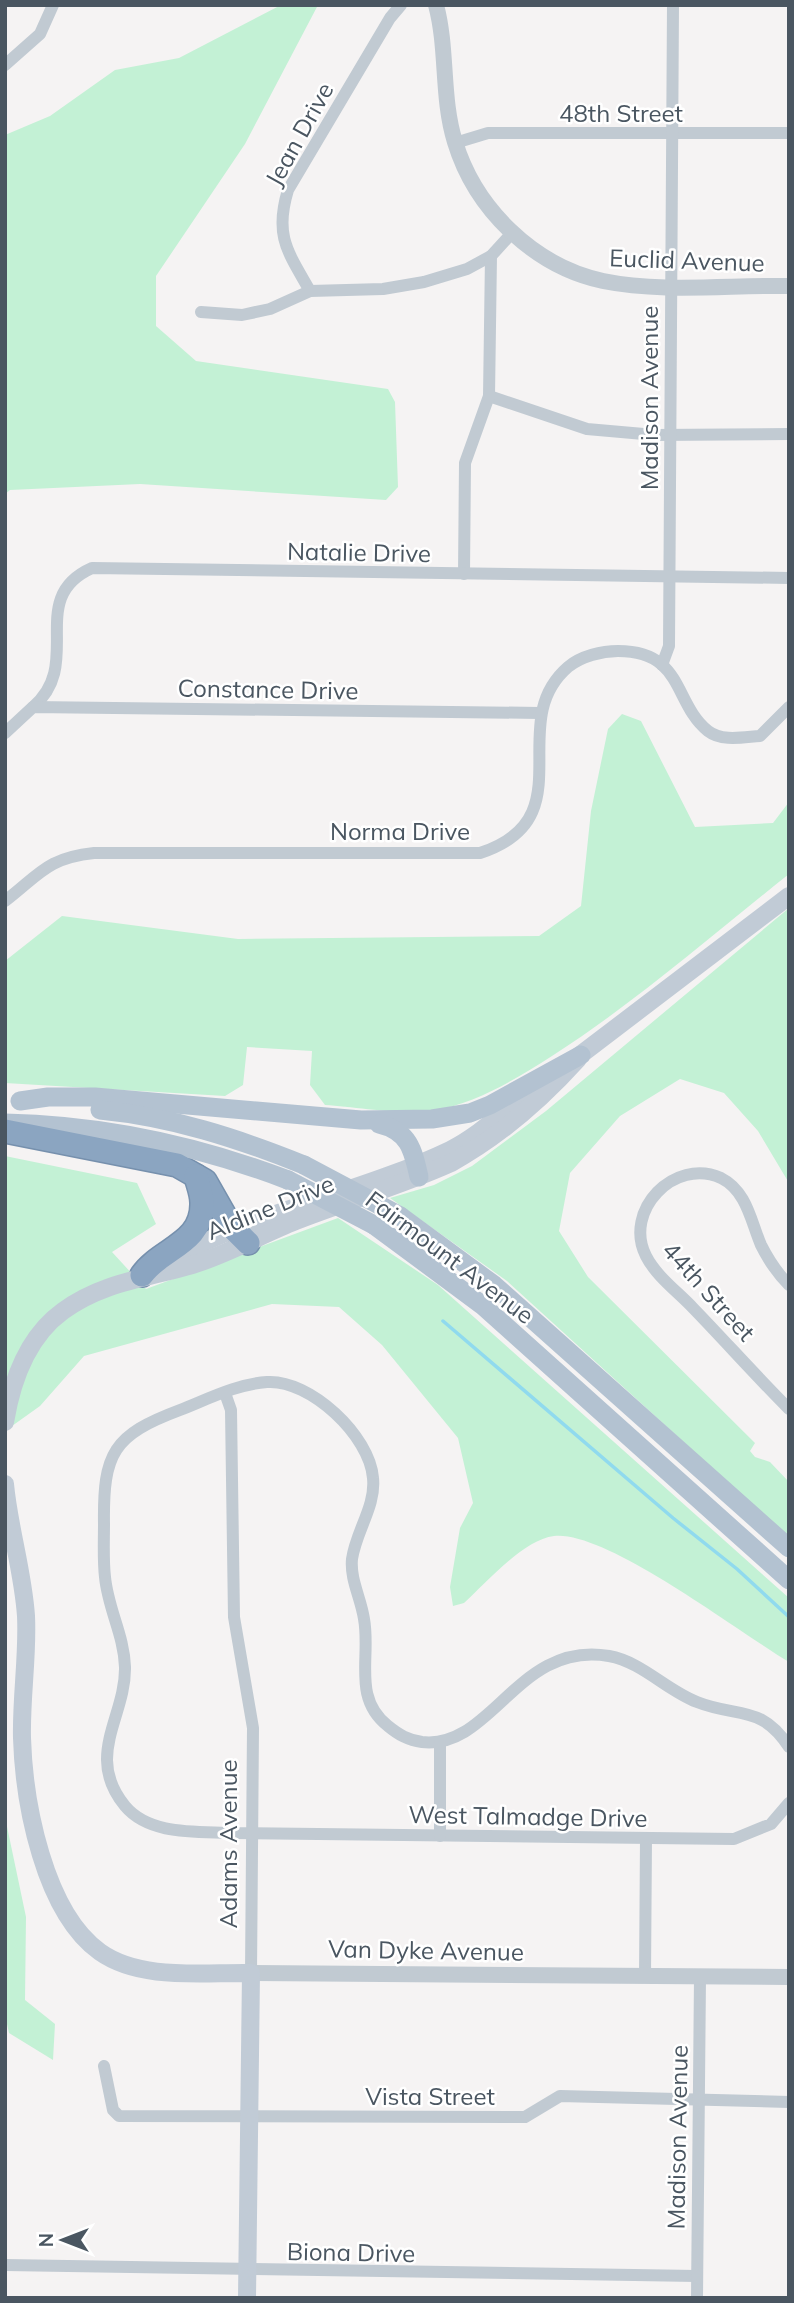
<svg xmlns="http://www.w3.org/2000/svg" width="794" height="2303" font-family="Mulish,sans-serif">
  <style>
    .green { fill: #c3f1d5 }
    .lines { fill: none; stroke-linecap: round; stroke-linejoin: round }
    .stream { stroke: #90daee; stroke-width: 3.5 }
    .motorway-casing { stroke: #7690ad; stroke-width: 26 }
    .minor { stroke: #c1cad2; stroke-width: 12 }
    .tertiary { stroke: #c1cad2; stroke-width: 16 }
    .secondary { stroke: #c1cbd6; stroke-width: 18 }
    .primary { stroke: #b3c2d1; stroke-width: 19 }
    .motorway { stroke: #8ba5c1; stroke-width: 23 }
    .primary-bridge { stroke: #b3c2d1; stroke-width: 19 }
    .labels { text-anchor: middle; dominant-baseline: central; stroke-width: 5; stroke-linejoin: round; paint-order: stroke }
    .street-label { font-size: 24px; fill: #4a5661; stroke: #fff }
  </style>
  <rect width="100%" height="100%" fill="#f5f3f3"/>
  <!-- green -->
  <g class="green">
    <path d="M281 5H318L245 144 156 276V326L196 361 388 389 395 402 398 487 386 500 140 484 10 490 5 494V135L50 116 115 70 179 58Z"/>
    <path d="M622 714 641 721 695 827 773 823 789 802V874C711 936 636 1002 552 1056 514 1080 477 1103 432 1111 404 1115 355 1107 325 1105L310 1085 312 1051 247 1047 243 1085 225 1096 5 1083V961L62 916 238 939 539 936 581 906 591 811 608 729Z"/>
    <path d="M789 908V1183L758 1131 724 1093 680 1079 620 1116 570 1173 559 1231 588 1277 755 1443 750 1451 755 1457 770 1462 789 1482V1538L507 1281 390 1198 434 1185 472 1166 546 1111Z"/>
    <path d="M5 1156 137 1183 156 1224 112 1252 146 1289 338 1218 438 1285 789 1598V1662C740 1633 606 1530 554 1536 523 1540 487 1582 464 1603L453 1606 450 1587 460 1528 473 1503 458 1438 382 1345 339 1307 272 1304 84 1356 40 1406 5 1431Z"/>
    <path d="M5 1817 26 1917 25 2000 55 2024 53 2060 9 2033 5 2015Z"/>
  </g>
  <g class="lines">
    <!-- stream -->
    <path class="stream" d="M443 1321 673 1518 737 1569 789 1617"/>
    <!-- motorway casing -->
    <g class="motorway-casing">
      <g id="motorway">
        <path d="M5 1131 177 1165 205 1181 230 1225 248 1243"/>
        <path d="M142 1275C161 1248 203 1244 202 1203 202 1193 198 1185 196 1176"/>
      </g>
    </g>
    <!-- minor -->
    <g class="minor">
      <path d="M5 65 40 34 53 5"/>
      <path d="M455 143 488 133H789"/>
      <path d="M310 291C288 252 274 236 288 190L390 18 401 5"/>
      <path d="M201 312 242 315 270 309 310 291 383 289 424 282 467 269 491 256"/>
      <path d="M489 396 587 429 655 435 789 434"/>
      <path d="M464 574 465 463 489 396 491 256 512 233"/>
      <path d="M662 665 669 646 673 5"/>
      <path d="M33 707C85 663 25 598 92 568L789 578"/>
      <path d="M5 733 33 707 540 713"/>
      <path d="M5 901C40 874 47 858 94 853H480C587 818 502 724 568 667 581 656 602 651 618 651 684 651 673 703 708 731 722 742 744 737 760 736L789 707"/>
      <path d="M789 1285C778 1274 768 1259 761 1245 751 1222 747 1191 721 1178 674 1157 623 1211 646 1256 656 1276 678 1292 693 1308 725 1341 756 1376 789 1409"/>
      <path d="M225 1393 231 1410 234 1617 253 1728 251 1973"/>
      <path d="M789 1747C761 1704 737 1718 697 1702 666 1690 642 1662 609 1656 518 1640 492 1750 422 1742 408 1740 399 1735 388 1726 352 1698 371 1657 364 1619 361 1598 350 1580 352 1559 356 1531 376 1506 373 1478 370 1436 310 1379 267 1382 237 1384 208 1399 180 1410 113 1435 103 1453 104 1524 104 1541 103 1560 105 1577 108 1609 124 1635 125 1667 126 1717 84 1756 125 1806 150 1836 198 1831 234 1833L734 1839 771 1824 789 1803"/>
      <path d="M440 1836V1743"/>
      <path d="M645 1977 646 1838"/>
      <path d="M104 2066 113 2110 119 2116 525 2117 560 2096 789 2102"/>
      <path d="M5 2265 697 2276"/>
      <path d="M697 2298 700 1977"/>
    </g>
    <!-- tertiary -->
    <g class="tertiary">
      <path d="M436 5C448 50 441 97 455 142 475 208 533 266 603 281 662 293 728 285 789 286"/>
      <path d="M251 1973 789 1977"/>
    </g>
    <!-- secondary -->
    <g class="secondary">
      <path d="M571 1062 789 896"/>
      <path d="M169 1260C257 1211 360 1193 450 1150 482 1134 508 1107 537 1087"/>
      <path d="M5 1422C12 1380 27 1337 63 1311 102 1282 148 1278 192 1265 228 1254 261 1235 296 1221 347 1201 400 1186 451 1163 500 1136 541 1100 578 1059"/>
      <path d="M5 1484C9 1528 23 1571 26 1616 28 1656 21 1697 22 1738 24 1803 44 1912 100 1952 141 1981 203 1972 251 1973L247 2298"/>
    </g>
    <!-- primary -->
    <g class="primary">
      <path d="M20 1101 48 1097H95L361 1120 432 1119 470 1113 490 1105 581 1055"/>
      <path d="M100 1110C172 1117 237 1138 304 1165"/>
      <path d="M5 1123C104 1125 196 1145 288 1180"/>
      <path d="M379 1124C409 1131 413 1150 419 1177"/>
      <path d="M400 1216 494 1285 789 1548"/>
      <path d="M374 1225 482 1305 789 1580"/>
    </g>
    <!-- motorway -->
    <use href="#motorway" class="motorway"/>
    <!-- primary-bridge -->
    <g class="primary-bridge">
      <path d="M304 1165 400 1216"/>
      <path d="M288 1180 374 1225"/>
    </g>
  </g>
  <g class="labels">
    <!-- street labels -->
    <g class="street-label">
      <text x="621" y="113">48th Street</text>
      <text transform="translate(299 134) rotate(-61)">Jean Drive</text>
      <text transform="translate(687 260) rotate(2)">Euclid Avenue</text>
      <text transform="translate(649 398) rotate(-90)">Madison Avenue</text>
      <text transform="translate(359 552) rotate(1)">Natalie Drive</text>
      <text transform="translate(268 689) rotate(1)">Constance Drive</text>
      <text x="400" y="831">Norma Drive</text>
      <text transform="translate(270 1207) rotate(-22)">Aldine Drive</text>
      <text transform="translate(450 1257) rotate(37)">Fairmount Avenue</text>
      <text transform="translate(709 1291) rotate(48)">44th Street</text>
      <text transform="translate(528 1816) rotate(1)">West Talmadge Drive</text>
      <text transform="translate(228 1844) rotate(-90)">Adams Avenue</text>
      <text transform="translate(426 1950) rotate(1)">Van Dyke Avenue</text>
      <text x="430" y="2096">Vista Street</text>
      <text transform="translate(677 2137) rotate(-89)">Madison Avenue</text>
      <text transform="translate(351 2252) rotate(1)">Biona Drive</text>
    </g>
  </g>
  <!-- border -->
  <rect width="794" height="2303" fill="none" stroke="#4a5661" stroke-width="14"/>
  <!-- north arrow -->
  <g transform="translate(63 2240) rotate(270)" stroke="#ffffff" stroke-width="5" paint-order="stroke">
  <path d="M0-5L12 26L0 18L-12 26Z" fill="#4a5661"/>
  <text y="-10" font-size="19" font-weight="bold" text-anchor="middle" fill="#4a5661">N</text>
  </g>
</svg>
